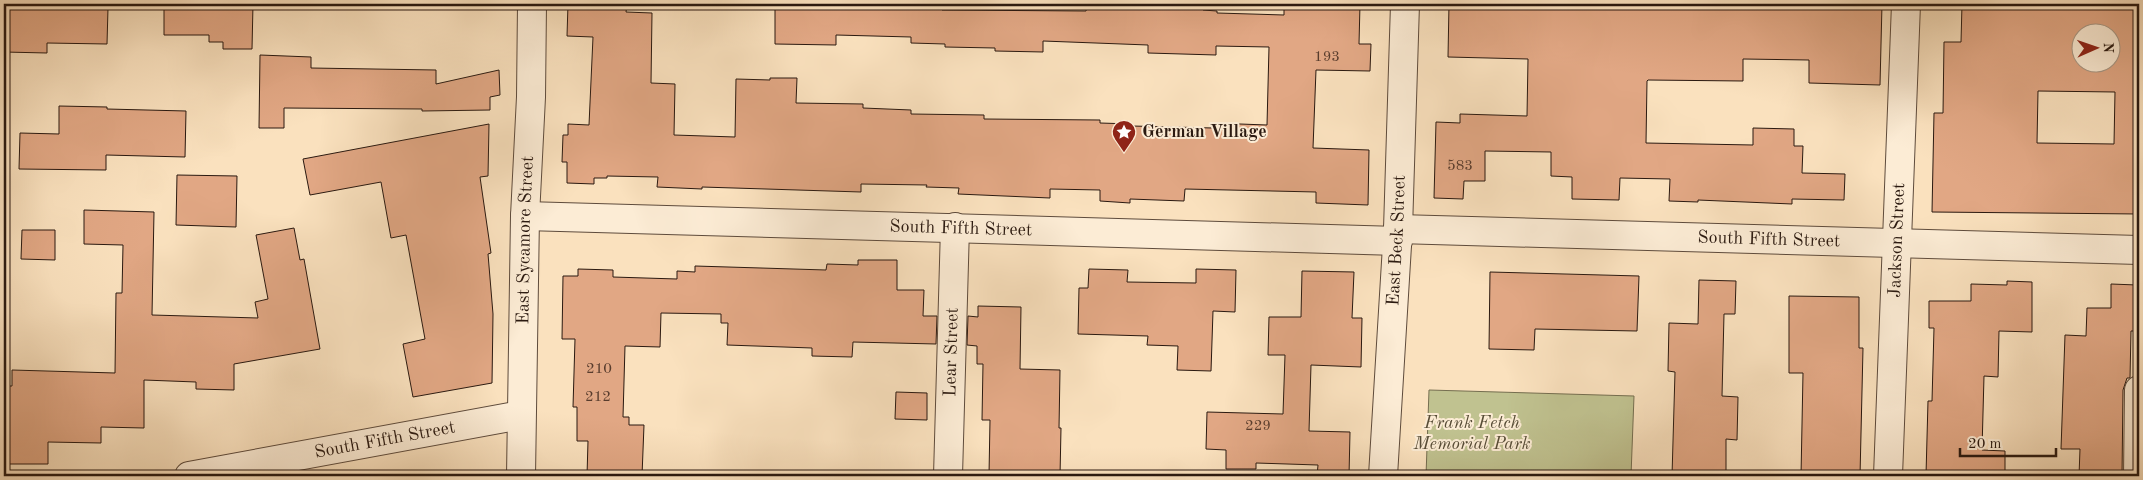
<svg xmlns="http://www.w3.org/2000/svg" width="2143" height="480" font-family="'Old Standard TT',serif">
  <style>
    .green { fill: #c0c290; stroke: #756e50 }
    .building { fill: #e1a784; stroke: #2a1910; fill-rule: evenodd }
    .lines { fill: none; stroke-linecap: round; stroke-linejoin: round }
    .minor-casing { stroke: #5e4b3c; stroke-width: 30 }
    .minor { stroke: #fcecd5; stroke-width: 28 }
    .labels { text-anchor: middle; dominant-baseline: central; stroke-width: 4; stroke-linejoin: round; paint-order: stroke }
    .number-label { font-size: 15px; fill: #583c2d }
    .poi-label { font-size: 18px; font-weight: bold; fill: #2a1910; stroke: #fcecd5; text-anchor: start }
    .street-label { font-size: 18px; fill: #2a1910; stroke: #fcecd5 }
    .park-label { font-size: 18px; font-style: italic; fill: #574c36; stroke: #fcecd5 }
  </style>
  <rect width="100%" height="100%" fill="#fae1be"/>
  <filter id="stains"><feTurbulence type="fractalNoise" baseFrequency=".004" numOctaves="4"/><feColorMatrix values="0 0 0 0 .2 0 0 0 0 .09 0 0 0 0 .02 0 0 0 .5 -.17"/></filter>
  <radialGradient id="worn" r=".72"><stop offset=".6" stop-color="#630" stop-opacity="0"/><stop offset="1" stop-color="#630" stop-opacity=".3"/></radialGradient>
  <!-- green -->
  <path class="green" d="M1429 390 1634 396 1631 476H1426Z"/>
  <!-- building -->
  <g class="building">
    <path d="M4 4H54V7L108 8 107 44 47 43V53L4 52Z"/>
    <path d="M209 4H253L252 49H223V42H209V35H164V8L209 9Z"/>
    <path d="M568 4H627L626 12 652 13 651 83 675 84 674 135 735 137 736 79 770 80V78H797L796 103 863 104V108L911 110V114L984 115V119L1100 120V123L1132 124V126L1213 128V123L1267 125 1269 47 1216 46V55L1148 53V45L1043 41V52L995 51V48L945 47V44L911 43V37L836 35V45L775 44V4H907L942 5V10L1086 11 1087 5 1150 6V4H1203V10L1217 11V13L1284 15V4H1360L1359 44H1371L1370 71 1316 70 1313 148 1369 150 1368 205 1316 203V192L1185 189 1184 201 1130 199V203L1100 201V190L1050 189V198L958 194 959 188 926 187 927 185 861 184V192L702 187V189L657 187 658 177 607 176V178H594V184L567 183V162H562L563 135H568V124L589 125 593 37 567 36Z"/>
    <path d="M1449 4H1882L1880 85 1809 83V60L1743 59V81L1648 80 1647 81 1646 143 1753 145V128L1794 129V146H1803L1802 173 1845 174 1844 200 1792 199V204L1698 200V202L1669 201 1670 179 1620 178 1619 200 1572 199V177L1551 176V152L1485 151V181H1464L1463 199 1434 198 1436 122 1460 123V114L1527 116 1528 59 1448 57Z"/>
    <path d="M1962 4H2139V214L1932 212 1934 113H1943L1944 42H1961ZM2080 32H2110V62H2080ZM2038 91 2115 92 2114 144 2037 143Z"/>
    <path d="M260 55 311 57V68L436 70V84L499 70 500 95 490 97V110L422 111V109L284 108V128H259Z"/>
    <path d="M59 106 107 107V109L186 111 185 157 106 155V170L19 169 20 133 59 134Z"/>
    <path d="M489 124 488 176 480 177 491 253 488 254 493 314 492 383 413 397 403 344 425 339 406 235 391 238 381 182 310 195 303 159Z"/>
    <path d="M177 175 237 176 236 227 176 225Z"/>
    <path d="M84 210 154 212 152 315 258 318 255 302 268 299 256 235 294 228 300 260 304 259 320 349 234 364V390L196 389V382L144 380V428L101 427V443L48 442V464H4V386H12V370L115 373 116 293H122L123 245 84 244Z"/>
    <path d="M22 230H55V260L21 259Z"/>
    <path d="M858 260H897V290H924L923 316H937L936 344 853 342 852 357 812 356V348L727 345 728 323H721V314L661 313 660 347 625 346 623 417H629V425H644L642 476H587L588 441H577V407H573L575 339H562L563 276H578V269L613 270V277L677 279V271L695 272V266L826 270 827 264 858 265Z"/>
    <path d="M1089 269 1128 270 1127 282 1196 283V269L1236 270 1235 312 1213 311 1211 371 1177 370 1178 346 1147 345 1148 336 1078 334 1079 288H1088Z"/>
    <path d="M1302 271 1354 272 1352 318H1362L1361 367 1311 365 1309 431 1350 432 1349 476H1317L1318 465 1256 463V469H1226V450L1206 449 1207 412 1283 414 1285 355H1268L1269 317H1301Z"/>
    <path d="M1490 272 1639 276 1637 331 1535 329 1534 350 1489 349Z"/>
    <path d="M1699 280 1736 281 1735 314H1724L1722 396 1738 397 1737 440 1726 439V476H1672L1675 372 1668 371 1669 323 1698 324Z"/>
    <path d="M2007 281 2032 282V332L1999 331 1998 377 1984 376 1982 450 2005 451V476L1926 475 1928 401H1932L1934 328H1929V301H1971V284L2007 285Z"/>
    <path d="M2111 284 2137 285 2136 331H2131L2130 378H2127L2123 390 2122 476H2079L2080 449H2061L2065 335 2086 336 2087 308H2111Z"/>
    <path d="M1789 296 1859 297V348H1863L1860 476H1801L1803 373H1789Z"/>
    <path d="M978 306 1021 307 1020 369 1060 370 1059 428H1061L1060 476 989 475 990 420H982L983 364H977V346L967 345 968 316 978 317Z"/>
    <path d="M896 392 927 393V420L895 419Z"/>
  </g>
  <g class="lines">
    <!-- minor casing -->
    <g class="minor-casing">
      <g id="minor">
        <path id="s1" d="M525 216 1398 241"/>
        <path id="s2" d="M1398 229 2139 250"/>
        <path id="s3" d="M189 476 521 415"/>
        <path id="s4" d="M521 476 525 216 531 97 532 4"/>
        <path id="s5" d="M948 476 955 227"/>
        <path id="s6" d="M1383 476 1398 229 1405 4"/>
        <path id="s7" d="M1888 476 1906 4"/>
        <path d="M2138 476 2139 390"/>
      </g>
    </g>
    <!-- minor -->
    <use href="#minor" class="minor"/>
  </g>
  <!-- icons -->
  <defs>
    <g id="sight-pin" transform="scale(1.25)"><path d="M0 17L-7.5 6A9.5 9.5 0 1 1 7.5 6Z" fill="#8f2418" stroke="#fcecd5"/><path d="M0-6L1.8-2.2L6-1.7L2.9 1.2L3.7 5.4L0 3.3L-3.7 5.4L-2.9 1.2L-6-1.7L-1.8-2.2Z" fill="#fff"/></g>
  </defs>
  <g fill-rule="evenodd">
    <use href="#sight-pin" x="1124" y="132"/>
  </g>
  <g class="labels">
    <!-- number labels -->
    <g class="number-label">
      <text x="1327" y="57">193</text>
      <text x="1460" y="166">583</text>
      <text x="599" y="369">210</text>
      <text x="598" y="397">212</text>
      <text x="1258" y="426">229</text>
    </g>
    <!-- poi labels -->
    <g class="poi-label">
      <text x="1142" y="132">German Village</text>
    </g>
    <!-- street labels -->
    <g class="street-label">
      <text stroke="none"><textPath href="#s1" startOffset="436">South Fifth Street</textPath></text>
      <text stroke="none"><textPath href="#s2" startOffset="371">South Fifth Street</textPath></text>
      <text stroke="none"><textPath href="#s4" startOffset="236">East Sycamore Street</textPath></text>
      <text stroke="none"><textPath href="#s6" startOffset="236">East Beck Street</textPath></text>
      <text stroke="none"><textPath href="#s7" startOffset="236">Jackson Street</textPath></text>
      <text stroke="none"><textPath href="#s5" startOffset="124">Lear Street</textPath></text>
      <text stroke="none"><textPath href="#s3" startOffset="199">South Fifth Street</textPath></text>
    </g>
    <!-- park labels -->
    <g class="park-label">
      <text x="1472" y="423">Frank Fetch<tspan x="1472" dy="21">Memorial Park</tspan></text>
    </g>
  </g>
  <!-- margin -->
  <rect width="2143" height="480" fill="none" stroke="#fae1be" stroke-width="20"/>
  <rect x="5" y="5" width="2133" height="470" fill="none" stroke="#2a1910" stroke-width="2.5"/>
  <rect x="10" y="10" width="2123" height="460" fill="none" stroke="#2a1910"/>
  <!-- north arrow -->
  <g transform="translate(2096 48) rotate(88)"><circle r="24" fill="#fcecd5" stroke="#a89886"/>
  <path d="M0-4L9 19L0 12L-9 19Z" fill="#8f2418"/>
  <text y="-8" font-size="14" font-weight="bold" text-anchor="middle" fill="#2a1910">N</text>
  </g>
  <!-- scale -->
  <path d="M1960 448v8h96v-8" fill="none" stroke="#2a1910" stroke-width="2.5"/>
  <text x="1968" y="448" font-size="15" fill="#2a1910" stroke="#fcecd5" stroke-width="4" paint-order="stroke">20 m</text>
  <rect width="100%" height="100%" filter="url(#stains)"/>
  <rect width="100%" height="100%" fill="url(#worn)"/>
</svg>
